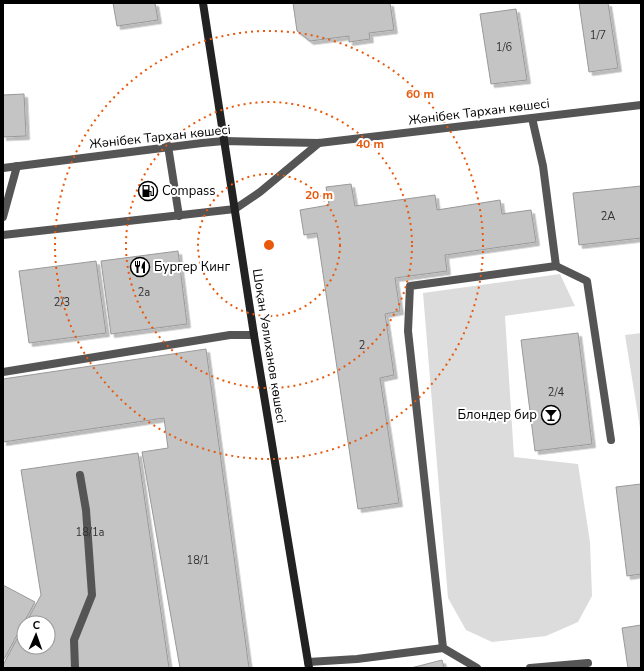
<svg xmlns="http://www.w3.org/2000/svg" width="644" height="671" font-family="'Nunito Sans',sans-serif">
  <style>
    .green { fill: #dcdcdc }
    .building { fill: #c4c4c4; stroke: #999; filter: url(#shadow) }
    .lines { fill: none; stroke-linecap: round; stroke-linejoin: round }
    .lane { stroke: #555; stroke-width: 8 }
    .street { stroke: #555; stroke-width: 8 }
    .secondary { stroke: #222; stroke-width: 8 }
    .ring { fill: none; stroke: #e8590c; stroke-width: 2; stroke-dasharray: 2 4 }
    .labels { text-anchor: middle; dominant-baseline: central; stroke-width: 4; stroke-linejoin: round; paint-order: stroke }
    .number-label { font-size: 11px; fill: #313131 }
    .street-label { font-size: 13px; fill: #000; stroke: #fff }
    .poi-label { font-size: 13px; fill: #000; stroke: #fff; text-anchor: start }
    .centre { fill: #e8590c; stroke: #fff; stroke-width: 2 }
    .ring-label { font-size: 12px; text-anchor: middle; font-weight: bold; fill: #e8590c; stroke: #fff; stroke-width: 4; stroke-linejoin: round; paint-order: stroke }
  </style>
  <defs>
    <filter id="shadow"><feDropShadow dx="3.5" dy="3.5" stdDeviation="0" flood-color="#0004"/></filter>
  </defs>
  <rect width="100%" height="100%" fill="#fff"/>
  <!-- green -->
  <g class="green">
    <path d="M560 274 575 306 505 316 514 457 578 464 590 542 592 596 578 622 546 636 492 642 466 630 448 598 423 293Z"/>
    <path d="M641 333V434L625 335Z"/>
  </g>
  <!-- building -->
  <g class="building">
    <path d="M113 3H155L158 20 117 26Z"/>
    <path d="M293 3H390L394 30 369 33 370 39 349 42V36L310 41 297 31Z"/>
    <path d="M579 3H608L618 68 589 72Z"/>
    <path d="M516 9 527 80 491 84 480 14Z"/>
    <path d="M24 94 26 136 3 137V95Z"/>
    <path d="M351 184 355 206 435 195 437 210 500 200 502 214 531 210 536 242 445 255 447 271 395 278 400 311 385 314 394 375 380 378 399 503 358 509 317 233 304 235 300 210 329 205 326 187Z"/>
    <path d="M641 186V238L579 245 573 193Z"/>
    <path d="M178 251 187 324 111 334 101 261Z"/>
    <path d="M96 261 106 333 29 343 19 271Z"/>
    <path d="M578 333 592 444 535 451 521 340Z"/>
    <path d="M206 349 249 668H180L142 452 168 448 164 418 3 442V379Z"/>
    <path d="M138 453 169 668H3V665L24 626V647H48V623H26L41 595 21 470Z"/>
    <path d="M641 484V574L627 576 616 487Z"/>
    <path d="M3 585 35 602 3 661Z"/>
    <path d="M641 625V668H628L622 628Z"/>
    <path d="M442 660 444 668H411Z"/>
  </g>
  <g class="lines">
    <!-- lane -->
    <g class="lane">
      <path d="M532 118 543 166 556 266"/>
      <path d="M168 146 179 216"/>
      <path d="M3 217 17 166"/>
      <path d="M3 372 230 335H254"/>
      <path d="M443 648 408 331 410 286 556 266 587 281 611 440"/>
      <path d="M308 662 357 659 443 648 477 668"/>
      <path d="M75 668 74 640 92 595 86 510 80 475"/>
      <path d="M530 668 588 663"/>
    </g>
    <!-- street -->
    <g class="street">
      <path d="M3 168 202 143 224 141 319 143 641 105"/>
      <path d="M3 235 235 209 260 192 319 143"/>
    </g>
    <!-- secondary -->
    <path class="secondary" d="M203 3 254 335 309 668"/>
  </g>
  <!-- distance rings -->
  <g class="ring">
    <circle cx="269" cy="245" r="71"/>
    <circle cx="269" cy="245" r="143"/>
    <circle cx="269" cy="245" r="214"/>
  </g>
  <!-- icons -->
  <defs>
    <g id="fuel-ring" transform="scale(1)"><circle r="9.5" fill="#fff" stroke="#000" stroke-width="1.5"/><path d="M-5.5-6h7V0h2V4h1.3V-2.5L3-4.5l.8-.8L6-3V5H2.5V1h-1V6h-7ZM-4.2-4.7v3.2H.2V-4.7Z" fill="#000"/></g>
    <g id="restaurant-ring" transform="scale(1)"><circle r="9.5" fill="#fff" stroke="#000" stroke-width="1.5"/><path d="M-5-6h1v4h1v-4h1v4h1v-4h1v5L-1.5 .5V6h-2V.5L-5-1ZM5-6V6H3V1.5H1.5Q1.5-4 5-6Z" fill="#000"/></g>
    <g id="bar-ring" transform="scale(1)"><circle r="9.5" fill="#fff" stroke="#000" stroke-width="1.5"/><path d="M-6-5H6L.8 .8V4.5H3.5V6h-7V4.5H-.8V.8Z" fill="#000"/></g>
  </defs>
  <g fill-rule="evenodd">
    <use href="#fuel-ring" x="148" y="191"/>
    <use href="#restaurant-ring" x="140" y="267"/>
    <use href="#bar-ring" x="551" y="415"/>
  </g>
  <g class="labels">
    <!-- number labels -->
    <g class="number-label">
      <text x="598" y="35">1/7</text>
      <text x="504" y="47">1/6</text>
      <text x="608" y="216">2А</text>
      <text x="144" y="292">2а</text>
      <text x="62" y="302">2/3</text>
      <text x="362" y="345">2</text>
      <text x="556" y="392">2/4</text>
      <text x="90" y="532">18/1а</text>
      <text x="198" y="560">18/1</text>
    </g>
    <!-- street labels -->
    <g class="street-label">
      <text transform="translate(479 112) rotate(-7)">Жәнібек Тархан көшесі</text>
      <text transform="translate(160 137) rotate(-6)">Жәнібек Тархан көшесі</text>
      <text transform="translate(269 346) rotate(81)">Шоқан Уәлиханов көшесі</text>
    </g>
    <!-- poi labels -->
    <g class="poi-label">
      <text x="162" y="191">Compass</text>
      <text x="154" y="267">Бургер Кинг</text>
      <text x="537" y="415" text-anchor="end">Блондер бир</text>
    </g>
  </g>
  <circle cx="269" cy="245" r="6" class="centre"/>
  <g class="ring-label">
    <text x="420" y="98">60 m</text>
    <text x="370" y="148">40 m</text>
    <text x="319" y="199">20 m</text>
  </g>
  <!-- border -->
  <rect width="644" height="671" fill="none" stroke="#000000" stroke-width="8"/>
  <!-- north arrow -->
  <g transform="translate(36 635) rotate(2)"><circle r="19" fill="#ffffff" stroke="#999999"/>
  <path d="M0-3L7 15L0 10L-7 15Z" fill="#000000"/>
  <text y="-6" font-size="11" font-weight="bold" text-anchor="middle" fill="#000000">С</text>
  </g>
</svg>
